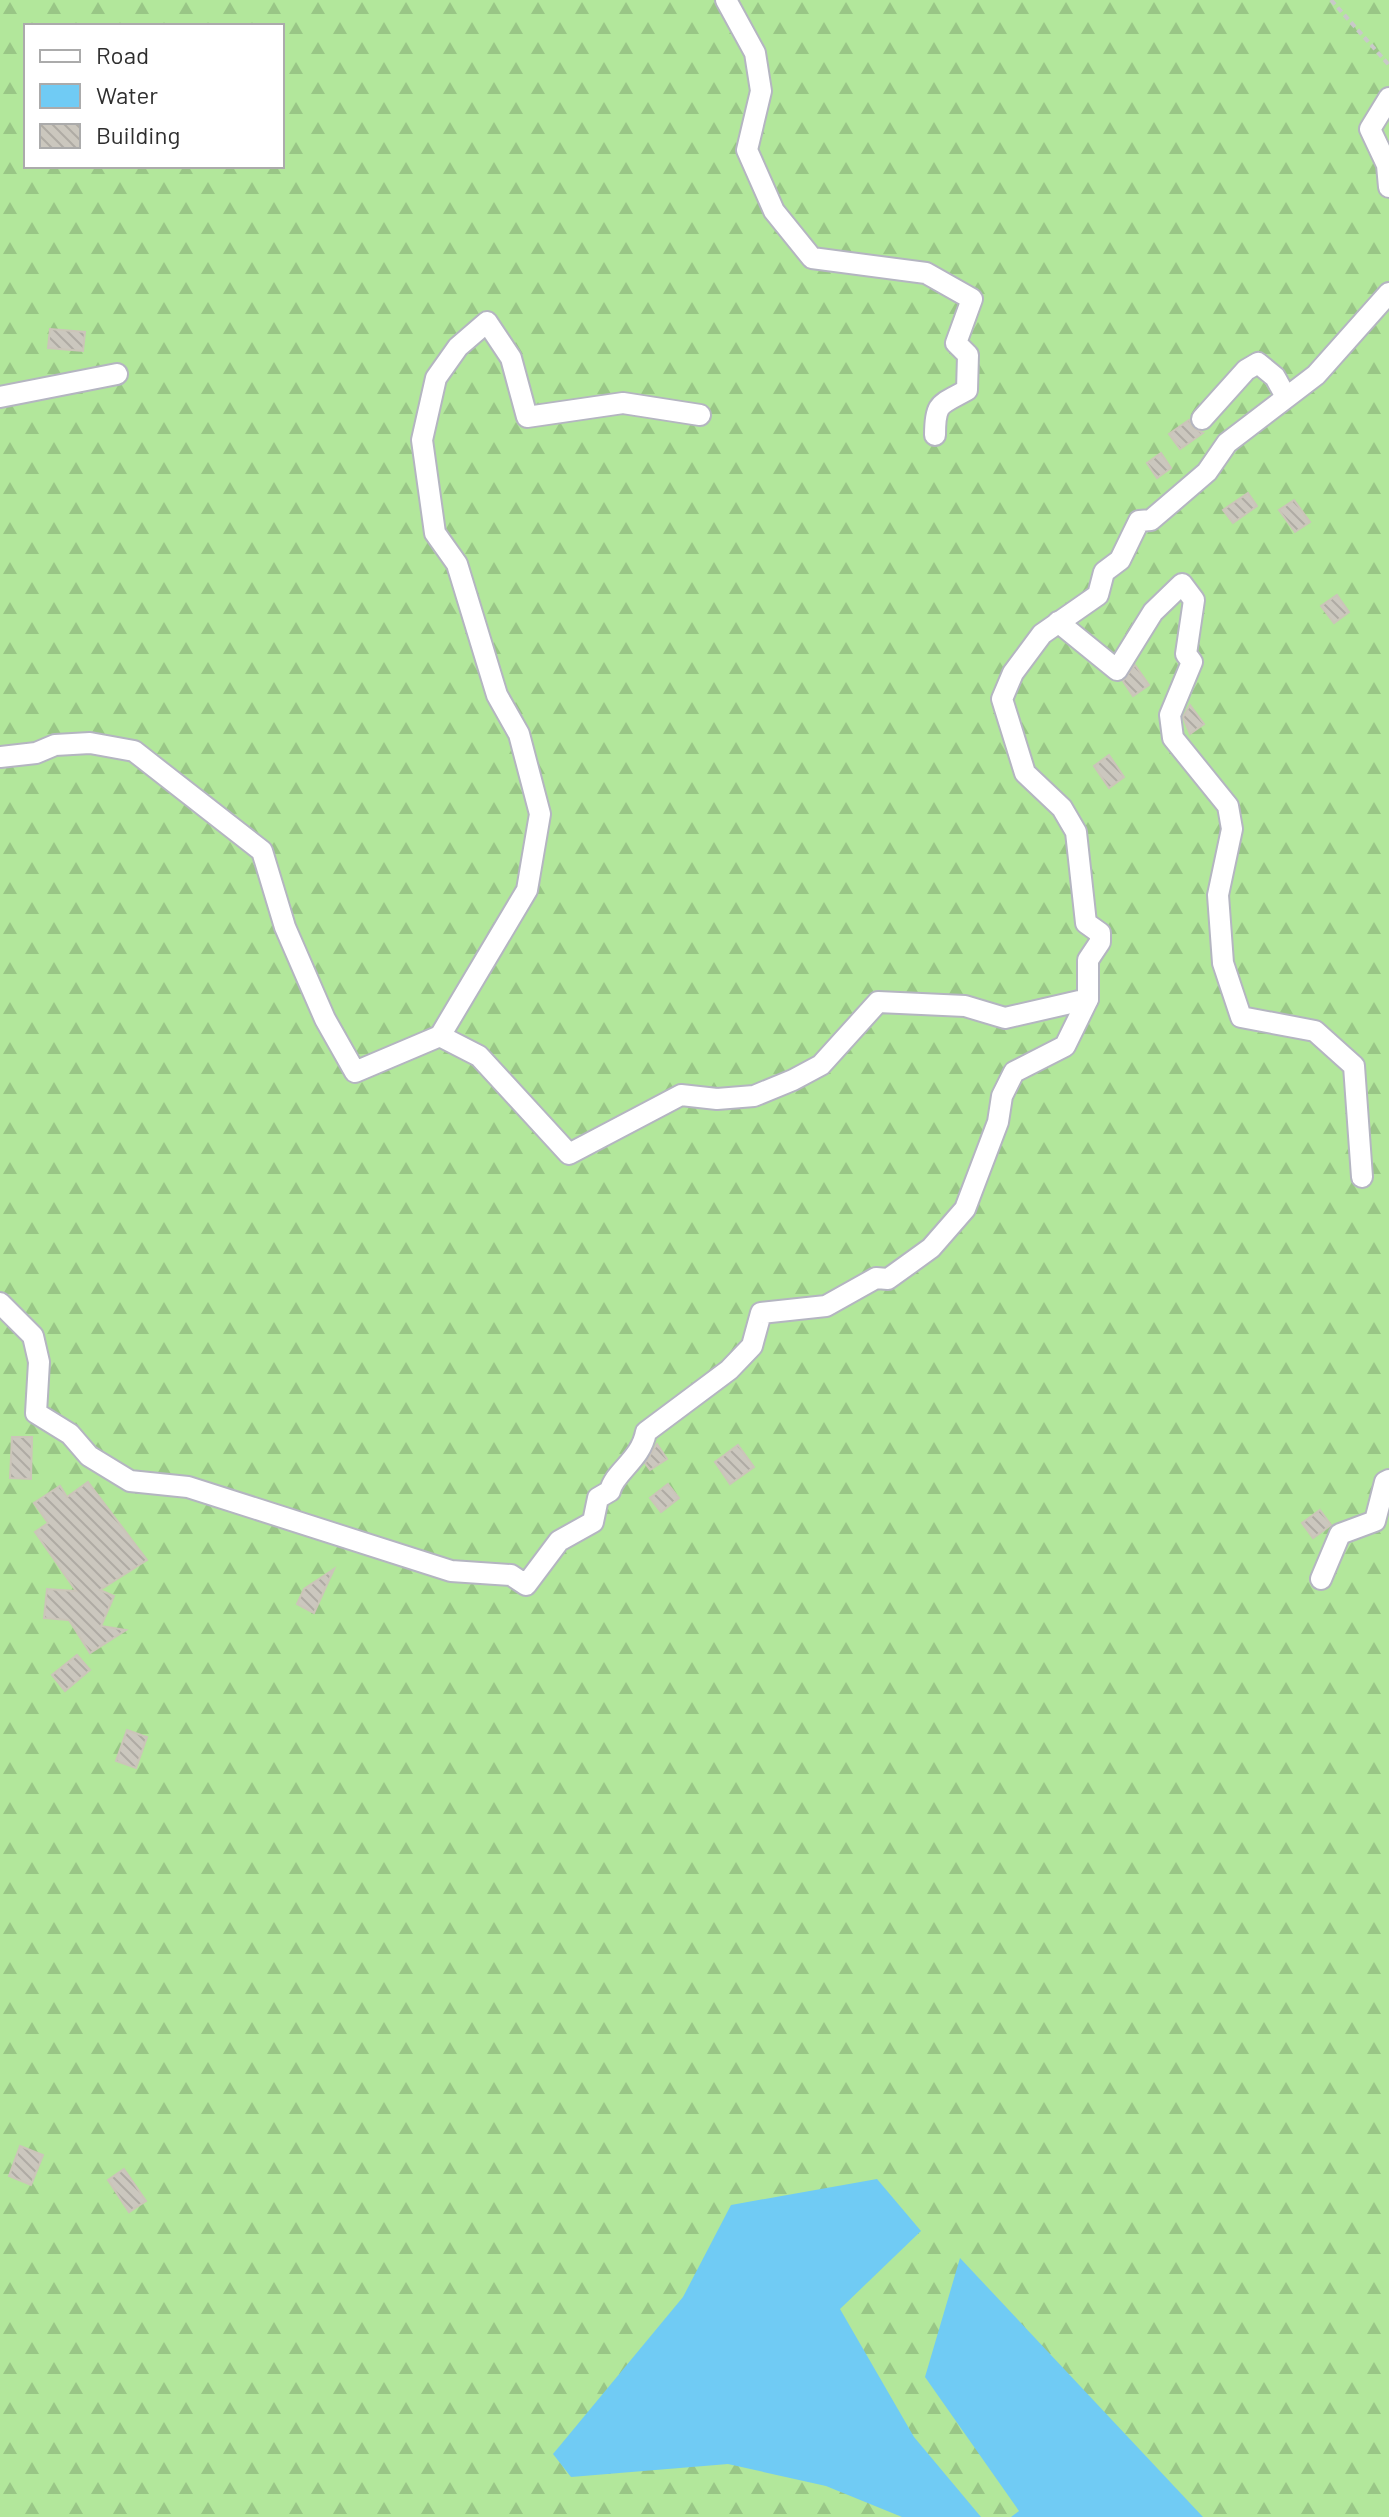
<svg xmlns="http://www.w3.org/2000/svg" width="1389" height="2517" font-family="Barlow,sans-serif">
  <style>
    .forest { fill: url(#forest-firs); fill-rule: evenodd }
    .water { fill: #70cbf4 }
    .building { fill: url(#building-back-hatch); stroke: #cbc5b9; stroke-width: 2 }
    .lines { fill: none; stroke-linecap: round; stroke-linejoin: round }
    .street-casing { stroke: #b4b5c1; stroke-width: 24 }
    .path { stroke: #c9c9c9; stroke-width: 4; stroke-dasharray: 6 4; stroke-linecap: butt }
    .street { stroke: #fff; stroke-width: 20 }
  </style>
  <defs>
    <pattern id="forest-firs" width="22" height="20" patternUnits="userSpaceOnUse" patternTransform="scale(2)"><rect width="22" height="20" fill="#b2e79b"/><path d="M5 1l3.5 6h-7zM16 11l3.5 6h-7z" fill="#99c686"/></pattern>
    <pattern id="building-back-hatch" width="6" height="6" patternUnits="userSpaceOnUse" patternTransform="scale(2)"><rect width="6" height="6" fill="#cbc7be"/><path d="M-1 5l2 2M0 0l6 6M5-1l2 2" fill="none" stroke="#afaba4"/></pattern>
  </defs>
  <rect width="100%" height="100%" fill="#efe9e0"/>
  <!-- forest -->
  <path class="forest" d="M0 0H1389V2517H0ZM26 26H282V166H26Z"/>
  <!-- water -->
  <g class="water">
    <path d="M877 2179 921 2231 840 2309 914 2437 981 2517H902L826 2486 728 2464 571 2477 553 2454 683 2297 731 2205Z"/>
    <path d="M960 2258 1203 2517H1011L1019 2511 925 2377Z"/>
  </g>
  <!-- building -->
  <g class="building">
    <path d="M50 329 85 332 83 351 48 348Z"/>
    <path d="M1189 420 1193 428 1203 433 1180 449 1169 434Z"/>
    <path d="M1161 453 1171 468 1157 478 1147 463Z"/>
    <path d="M1248 493 1257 506 1233 523 1223 510Z"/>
    <path d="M1294 500 1310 522 1295 532 1279 510Z"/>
    <path d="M1337 595 1349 612 1334 623 1321 606Z"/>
    <path d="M1135 665 1149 685 1133 696 1123 681Z"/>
    <path d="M1190 705 1204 724 1190 734 1183 717Z"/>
    <path d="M1109 755 1124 777 1109 788 1094 766Z"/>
    <path d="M12 1437H32L31 1479 10 1478Z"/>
    <path d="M657 1444 667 1459 650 1470 645 1463Z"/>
    <path d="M738 1445 754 1467 730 1484 715 1462Z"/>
    <path d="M88 1482 147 1560 100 1590 114 1596 101 1626 126 1630 90 1653 69 1620 44 1618 47 1589 76 1591 35 1532 48 1523 34 1503 60 1486 67 1497Z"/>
    <path d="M668 1484 679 1498 661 1512 650 1498Z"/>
    <path d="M1320 1510 1331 1525 1313 1538 1302 1523Z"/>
    <path d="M334 1569 314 1613 297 1604 304 1589Z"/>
    <path d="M77 1655 90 1670 65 1691 52 1675Z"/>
    <path d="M127 1730 147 1737 136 1768 116 1761Z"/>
    <path d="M20 2146 43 2155 31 2185 9 2176Z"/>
    <path d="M124 2169 146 2201 129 2212 108 2180Z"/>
  </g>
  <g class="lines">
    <!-- street casing -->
    <g class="street-casing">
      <g id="street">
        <path d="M726 0 755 53 761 91 747 150 774 211 812 258 926 273 972 299 956 343 968 355 967 390C940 405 935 402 935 435"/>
        <path d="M1389 98 1370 129 1387 165 1389 187"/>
        <path d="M0 397 117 374"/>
        <path d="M1202 419 1246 370 1258 363 1275 377 1285 395"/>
        <path d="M1058 622 1117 670 1153 612 1182 584 1194 600 1186 654 1192 662 1170 715 1173 738 1228 806 1232 829 1218 895 1223 963 1241 1017 1315 1031 1354 1066 1362 1177"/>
        <path d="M0 757 36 753 55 745 90 743 134 751 262 851 285 927 325 1019 355 1072 440 1036 479 1056 569 1154 681 1095 717 1099 754 1096 793 1080 821 1065 878 1002 965 1006 1005 1018 1088 999V960L1100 942V933L1086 923 1076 832 1062 808 1025 773 1002 699 1013 673 1042 634 1098 595 1104 572 1120 560 1139 521 1151 520 1207 472 1227 443 1316 375 1389 293"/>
        <path d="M440 1036 527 890 540 814 519 734 497 695 457 564 435 533 422 440 436 378 458 347 487 322 511 358 527 417 623 403 700 415"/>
        <path d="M0 1303 33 1336 39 1362 36 1413 70 1434 89 1456 130 1481 188 1487 451 1571 511 1575 526 1585 559 1541 593 1522 598 1498 610 1491C614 1472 641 1460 646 1432L729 1370 752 1346 761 1313 826 1306 876 1278 888 1279 931 1248 965 1209 998 1122 1002 1096 1014 1072 1065 1046 1088 999"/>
        <path d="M1321 1579 1340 1534 1375 1521 1385 1482 1389 1480"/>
      </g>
    </g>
    <!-- path -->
    <path class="path" d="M1331 0 1389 65"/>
    <!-- street -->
    <use href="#street" class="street"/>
  </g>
  <!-- legend -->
  <rect x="24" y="24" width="260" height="144" fill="#ffffff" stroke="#ababab" stroke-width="2"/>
  <rect x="40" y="50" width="40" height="12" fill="#ffffff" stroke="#ababab" stroke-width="2"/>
  <text x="96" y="64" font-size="24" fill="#2e2e2e">Road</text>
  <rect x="40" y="84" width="40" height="24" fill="#70cbf4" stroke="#ababab" stroke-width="2"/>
  <text x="96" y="104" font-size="24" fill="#2e2e2e">Water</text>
  <rect x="40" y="124" width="40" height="24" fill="url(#building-back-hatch)" stroke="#ababab" stroke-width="2"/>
  <text x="96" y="144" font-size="24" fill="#2e2e2e">Building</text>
</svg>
